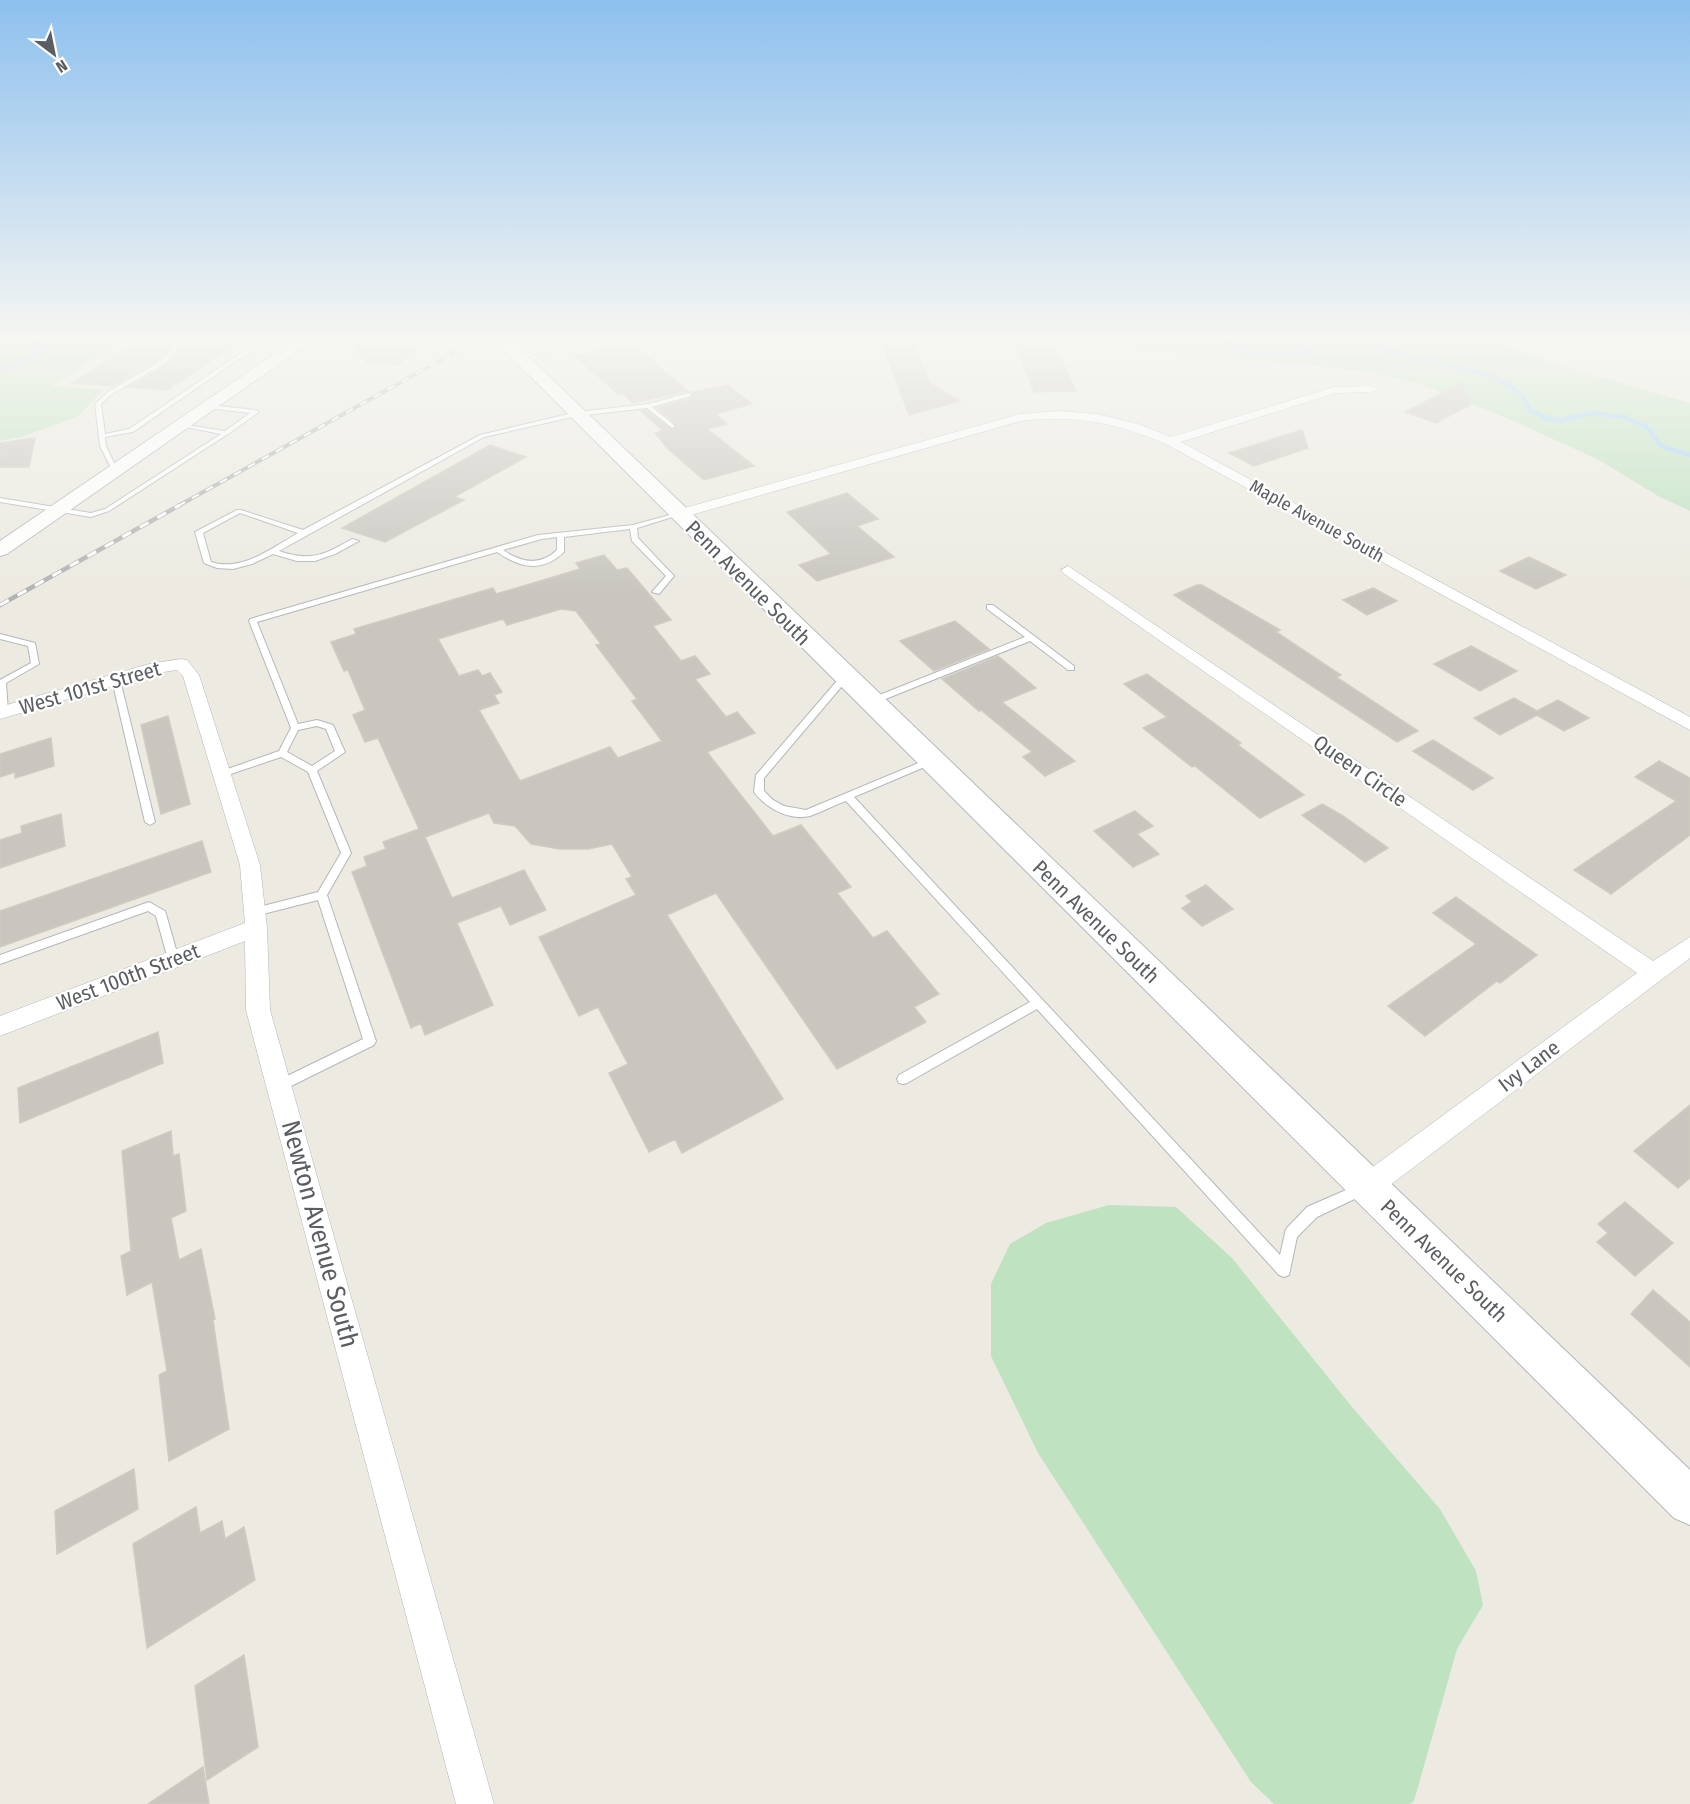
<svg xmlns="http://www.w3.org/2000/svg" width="1690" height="1804" font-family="'Fira Sans Condensed',sans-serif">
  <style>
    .green { fill: #bfe2c0 }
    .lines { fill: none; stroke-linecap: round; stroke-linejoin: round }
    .stream { stroke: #a5d1f8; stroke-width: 4.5 }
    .building { fill: #c9c6c0; stroke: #d0cbc0; stroke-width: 1.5; fill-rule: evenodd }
    .service-casing { stroke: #b4b7bb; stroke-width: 2 }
    .minor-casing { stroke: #b4b7bb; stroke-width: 1 }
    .secondary-casing { stroke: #b5b8bd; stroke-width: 2 }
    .service { fill: #fff; fill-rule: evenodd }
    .minor { fill: #fff; fill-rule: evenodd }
    .secondary { fill: #fff; fill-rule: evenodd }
    .rail-far1-casing { stroke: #b2b3b3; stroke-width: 4 }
    .rail-casing { stroke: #b2b3b3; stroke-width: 4.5 }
    .rail-far1 { stroke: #fff; stroke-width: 2; stroke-dasharray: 8; stroke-linecap: butt }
    .rail { stroke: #fff; stroke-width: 3; stroke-dasharray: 10; stroke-linecap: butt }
    .labels { text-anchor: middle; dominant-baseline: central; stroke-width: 4.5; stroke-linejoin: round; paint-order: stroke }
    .far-street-label { font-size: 18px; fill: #5a5d61; stroke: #fff }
    .street-label { font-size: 21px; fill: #5a5d61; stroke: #fff }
    .near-street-label { font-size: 26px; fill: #5a5d61; stroke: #fff }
  </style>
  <rect width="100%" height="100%" fill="#eceae1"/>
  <!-- green -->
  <g class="green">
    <path d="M0 341H123L52 386 103 390 77 417 21 437 0 441Z"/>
    <path d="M1065 341H1492L1565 367 1690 403V511L1658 496 1599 460 1509 419 1425 386 1373 372Z"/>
    <path d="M1109 1205 1176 1207 1232 1258 1352 1407 1440 1509 1476 1571 1483 1605 1457 1649 1414 1801 1410 1804H1274L1251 1782 1038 1453 991 1356V1284L1010 1244 1046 1223Z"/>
  </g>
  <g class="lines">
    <!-- stream -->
    <g class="stream">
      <path d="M1224 341 1251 353H1307L1315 347 1311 341"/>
      <path d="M1374 341 1381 349 1488 375 1508 385 1523 396 1530 410 1547 419 1561 420 1592 413 1623 417 1646 426 1661 446 1690 455"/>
      <path d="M0 369 23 362 42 351 33 341"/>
    </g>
  </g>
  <!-- building -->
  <g class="building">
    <path d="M142 341H175L160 359 113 386 71 383Z"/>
    <path d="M186 341H240L167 390 128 387 166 365Z"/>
    <path d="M351 341H428L397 365 366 362Z"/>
    <path d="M881 341H912L930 383 960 401 909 415Z"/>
    <path d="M1014 341H1046L1055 346 1076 391 1034 392Z"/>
    <path d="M631 343 688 391 633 403 623 394 619 395 575 356Z"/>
    <path d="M1461 383 1470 405 1436 423 1405 412Z"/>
    <path d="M728 385 752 404 716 414 727 424 707 429 754 466 704 480 668 449 655 433 663 431 641 411 646 410 673 430 675 423 657 408 692 398 694 395 692 392Z"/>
    <path d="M1302 430 1308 448 1254 466 1229 453Z"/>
    <path d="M35 438 29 467H0V443Z"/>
    <path d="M490 445 526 457 454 497 464 500 385 542 342 528Z"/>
    <path d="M847 493 878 519 857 526 894 557 817 581 799 565 831 554 787 512Z"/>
    <path d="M604 555 617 570 627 568 671 620 653 626 681 661 695 656 710 674 695 679 726 717 737 712 755 733 707 752 773 836 801 825 851 887 837 893 873 938 887 931 939 994 914 1007 926 1022 837 1069 716 893 667 915 783 1099 682 1153 675 1139 649 1152 609 1073 628 1064 598 1007 579 1016 539 937 636 895 626 879 632 877 612 844 588 849H560L531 844 515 826 494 823 489 813 425 837 452 898 524 870 546 910 510 925 501 906 457 923 493 1005 425 1035 421 1023 411 1028 352 872 367 866 364 857 386 849 383 842 419 829 378 738 365 742 353 715 365 710 348 670 344 671 331 642 356 634 354 629 493 588 496 594 580 569 576 563ZM561 609 576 611 601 644 596 645 637 699 632 701 662 741 618 758 610 747 520 781 479 710 499 703 494 695 502 692 490 673 482 676 478 670 459 676 438 639 503 619 507 625Z"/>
    <path d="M1529 557 1566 575 1536 589 1500 571Z"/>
    <path d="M1197 585H1202L1280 630 1276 632 1341 675 1336 677 1418 731 1397 742 1174 595Z"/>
    <path d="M1373 588 1397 601 1367 615 1343 600Z"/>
    <path d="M955 621 989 649 934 671 900 641Z"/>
    <path d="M1471 646 1517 671 1480 691 1434 664Z"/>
    <path d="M998 656 1036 688 1002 702 1075 761 1045 776 1023 757 1032 752 981 710 979 711 942 679Z"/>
    <path d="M1147 674 1241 743 1238 745 1304 795 1260 818 1195 766 1192 767 1143 728 1167 717 1124 684Z"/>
    <path d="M1514 698 1537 711 1558 700 1589 718 1564 731 1537 715 1500 735 1474 718Z"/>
    <path d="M168 716 190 804 161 814 141 725Z"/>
    <path d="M51 738 54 766 15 778V772L0 777V754Z"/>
    <path d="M1433 740 1493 778 1473 790 1413 751Z"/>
    <path d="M1659 761 1690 778V835L1611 894 1574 870 1676 801 1635 777Z"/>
    <path d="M1322 804 1343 816 1388 848 1365 862 1302 815Z"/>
    <path d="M1135 811 1153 826 1137 834 1159 854 1133 867 1094 831Z"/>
    <path d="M61 814 65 846 0 868V840L22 833 21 826Z"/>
    <path d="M202 841 211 872 0 947V911Z"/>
    <path d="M1206 885 1233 909 1202 926 1182 908 1192 902 1186 896Z"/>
    <path d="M1456 897 1537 955 1500 983 1497 981 1425 1036 1388 1006 1476 944 1433 913Z"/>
    <path d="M158 1032 163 1063 20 1123 18 1088Z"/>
    <path d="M1690 1105V1178L1678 1188 1634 1151Z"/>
    <path d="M171 1131 173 1156 179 1154 186 1211 171 1218 179 1260 201 1249 215 1319 213 1320 229 1429 169 1461 159 1375 167 1371 152 1282 127 1295 121 1256 131 1251 122 1151Z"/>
    <path d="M1625 1202 1673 1243 1635 1276 1597 1242 1608 1233 1598 1224Z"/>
    <path d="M1653 1290 1690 1322V1367L1631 1314Z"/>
    <path d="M134 1469 138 1509 57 1554 55 1511Z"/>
    <path d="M196 1507 200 1533 222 1521 225 1539 244 1527 255 1580 147 1648 133 1544Z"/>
    <path d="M244 1655 258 1747 207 1780 195 1686Z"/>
    <path d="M203 1767 209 1804H148Z"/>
  </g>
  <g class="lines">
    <!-- service casing -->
    <g class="service-casing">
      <g id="service">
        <path d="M178 341H184L165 363 112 394 101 404 105 434 129 429 259 341H265L133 432 105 437 106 446 118 471 113 472 100 446 95 404 108 392 161 361Z"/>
        <path d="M575 341H584L519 359 516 357Z"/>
        <path d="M689 393 692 395 691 396 652 407 674 425V427L672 428 647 408 577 416 484 437 279 551C311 562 324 555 352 539L359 541 335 554 315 561H297L273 554 252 564 233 569 217 568 204 563 195 532 237 510H241L303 530 480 435 577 412 648 404ZM240 513 298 533C272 548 242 572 211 562L203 533Z"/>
        <path d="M209 405 256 410 259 412 228 434 109 511 91 517 0 502V498L91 513 105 509 221 434 180 426V424L225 431 250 413 207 408V406Z"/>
        <path d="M677 513 682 514 637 528 638 538 674 576 659 594 652 592 666 576 632 541 630 529 564 537V552C542 573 520 568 497 552L257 622 298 724 317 720 333 725 345 752 317 771 351 853 327 895 376 1041 374 1045 283 1090 279 1091 275 1090 273 1086 275 1082 363 1039 318 900 255 916 251 915 250 912 251 909 255 908 318 892 341 853 308 772 281 757 222 777 217 774 219 772 279 751 291 728 249 621 250 619 538 535 633 525ZM557 537V550C540 566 522 563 503 550L542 539ZM317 726 326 729 335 751 312 766 287 752 298 730Z"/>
        <path d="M987 605H993L1074 666V670H1068L1030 641 873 704H867V700L1025 637 987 609Z"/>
        <path d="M0 634 35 643 39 664 6 683 8 712 4 715 0 713V680L31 663 28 646 0 639Z"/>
        <path d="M845 674 849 677 848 679 764 778V791L773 800 784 806 806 810 928 759H934L936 761 934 763 854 797 1280 1255 1286 1229 1307 1207 1362 1183 1367 1185 1369 1189 1367 1193 1317 1217 1297 1237 1289 1275 1284 1277 1279 1275 1037 1009 907 1083 903 1084 899 1083 897 1079 899 1075 1030 1002 846 801C834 805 822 812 810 816 789 821 766 808 754 792L756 775 842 675Z"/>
        <path d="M116 677 120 680 155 822 150 825 145 822 112 680Z"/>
        <path d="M149 902 165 911 166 914 179 960 177 963H169L156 916 148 911 0 964V955Z"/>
      </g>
    </g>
    <!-- minor casing -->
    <g class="minor-casing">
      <g id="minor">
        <path d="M1334 387 1371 386 1377 389 1371 392 1335 393 1181 442 1690 717V730L1166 444C1118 423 1073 414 1021 421L684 517 679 518 672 514 674 511 1020 414 1059 411 1097 414 1138 424 1171 437Z"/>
        <path d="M1068 566 1653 961 1690 937V958L1377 1195 1368 1199 1359 1195 1355 1186 1359 1177 1637 973 1063 573 1061 570Z"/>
        <path d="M181 659 187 660 199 675 260 865 267 928 270 1010 494 1804H456L246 1010 245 941 0 1036V1016L245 923 240 865 183 676 177 670 157 673 0 719V707L149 664Z"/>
      </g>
    </g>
    <!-- secondary casing -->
    <g class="secondary-casing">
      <g id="secondary">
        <path d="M294 341H312L7 554 0 556V541Z"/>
        <path d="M495 341H512L1690 1470V1525L1674 1518Z"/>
      </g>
    </g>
    <!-- service -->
    <use href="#service" class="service"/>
    <!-- minor -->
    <use href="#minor" class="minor"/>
    <!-- secondary -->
    <use href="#secondary" class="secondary"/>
    <!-- rail-far1 casing -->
    <g class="rail-far1-casing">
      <path id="rail-far1" d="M178 506 475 341"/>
    </g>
    <!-- rail casing -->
    <g class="rail-casing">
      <path id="rail" d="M0 605 180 505"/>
    </g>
    <!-- rail-far1 -->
    <use href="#rail-far1" class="rail-far1"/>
    <!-- rail -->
    <use href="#rail" class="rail"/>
  </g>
  <!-- sky -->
  <linearGradient id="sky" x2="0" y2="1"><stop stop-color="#8dc0ee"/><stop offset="0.57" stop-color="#f6f6f2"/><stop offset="1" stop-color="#f6f6f2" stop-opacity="0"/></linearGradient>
  <rect width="1690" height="594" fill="url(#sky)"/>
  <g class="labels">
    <!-- far-street labels -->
    <g class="far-street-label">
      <text transform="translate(1317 521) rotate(29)">Maple Avenue South</text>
    </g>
    <!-- street labels -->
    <g class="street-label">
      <text transform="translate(748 583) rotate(45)">Penn Avenue South</text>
      <text transform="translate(90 688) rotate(-16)">West 101st Street</text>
      <text transform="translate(1360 771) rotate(35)">Queen Circle</text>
      <text transform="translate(1096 922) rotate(44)">Penn Avenue South</text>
      <text transform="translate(128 977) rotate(-21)">West 100th Street</text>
      <text transform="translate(1529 1066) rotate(-37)">Ivy Lane</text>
      <text transform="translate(1444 1261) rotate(44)">Penn Avenue South</text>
    </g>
    <!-- near-street labels -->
    <g class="near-street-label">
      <text transform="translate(320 1234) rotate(75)">Newton Avenue South</text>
    </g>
  </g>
  <!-- north arrow -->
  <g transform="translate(54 54) rotate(148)" stroke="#ffffff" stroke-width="4.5" paint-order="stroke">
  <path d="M0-4.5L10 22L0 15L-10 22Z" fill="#5a5d61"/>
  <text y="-9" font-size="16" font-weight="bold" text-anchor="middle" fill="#5a5d61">N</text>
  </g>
</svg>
